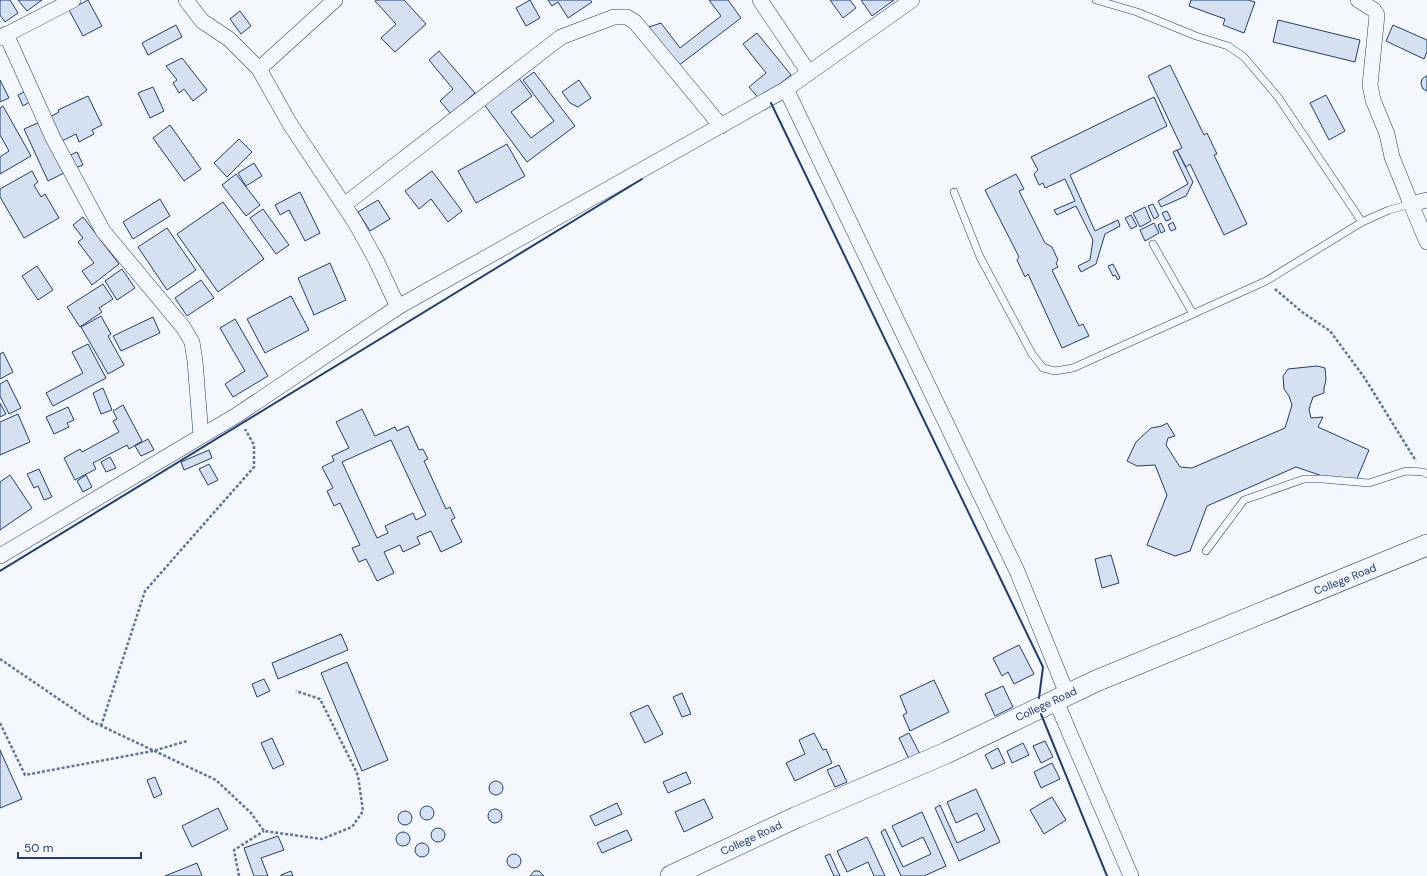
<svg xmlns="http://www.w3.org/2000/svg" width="1427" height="876" font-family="'DM Sans',sans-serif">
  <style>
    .building { fill: #d5e0f0; stroke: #1d3f73; fill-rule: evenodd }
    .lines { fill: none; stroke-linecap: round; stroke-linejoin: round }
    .lane-casing { stroke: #1d3f73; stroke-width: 8 }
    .street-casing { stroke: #1d3f73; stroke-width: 16 }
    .secondary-casing { stroke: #1d3f73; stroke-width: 22 }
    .path { stroke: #5e769c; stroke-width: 2.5; stroke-dasharray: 3 2; stroke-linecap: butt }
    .lane { stroke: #f4f7fb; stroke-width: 7 }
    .street { stroke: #f4f7fb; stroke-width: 15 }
    .secondary { stroke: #f4f7fb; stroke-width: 21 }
    .wall { stroke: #1d3f73; stroke-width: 2 }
    .labels { text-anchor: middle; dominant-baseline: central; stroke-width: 3; stroke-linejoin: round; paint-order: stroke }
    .street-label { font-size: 11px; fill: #1d3f73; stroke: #f4f7fb }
  </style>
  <rect width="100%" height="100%" fill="#f4f7fb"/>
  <!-- building -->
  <g class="building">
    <path d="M0 0H10L18 13 5 22 0 15Z"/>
    <path d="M18 0H42L27 11Z"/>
    <path d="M88 0 102 26 83 36 69 10Z"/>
    <path d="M377 0H404L426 24 395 52 381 38 396 24 375 1Z"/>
    <path d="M530 0 540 18 526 26 516 8Z"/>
    <path d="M548 0H590L592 2 568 18 558 2 552 6Z"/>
    <path d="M709 0H728L741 18 678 66 649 27 661 23 680 48 721 16Z"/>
    <path d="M830 0H850L856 8 843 18Z"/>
    <path d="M861 0H894L872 16Z"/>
    <path d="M1191 0H1248L1255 2 1244 33 1223 25 1225 19 1189 6Z"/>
    <path d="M240 11 251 26 241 34 230 19Z"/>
    <path d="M1278 20 1360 40 1355 62 1273 42Z"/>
    <path d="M176 25 182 37 148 55 142 43Z"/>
    <path d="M1393 25 1427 40V52L1424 59 1386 41Z"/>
    <path d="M757 33 791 75 760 100 749 87 766 73 743 44Z"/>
    <path d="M439 51 475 93 451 114 440 101 453 89 429 60Z"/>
    <path d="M182 58 207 90 193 101 184 89 179 93 173 83 177 80 166 66Z"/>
    <path d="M1170 65 1204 135 1207 133 1217 154 1214 155 1247 224 1224 235 1190 164 1186 167 1177 150 1182 148 1148 76Z"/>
    <path d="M534 72 575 126 527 162 483 103 518 77 532 96 511 112 531 138 554 121 523 80Z"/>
    <path d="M1426 76H1427V91L1423 89 1421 84 1422 79Z"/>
    <path d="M0 80 9 98 0 102Z"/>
    <path d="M579 80 591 98 578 107 570 103 562 92Z"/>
    <path d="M153 87 164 111 150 118 138 93Z"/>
    <path d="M28 90 33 100 23 106 18 95Z"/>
    <path d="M1326 95 1345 131 1329 140 1310 103Z"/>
    <path d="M88 96 102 125 92 130 94 134 79 142 76 134 60 142 48 118 59 112 58 110Z"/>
    <path d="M1154 97 1167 126 1070 175 1095 231 1118 220 1120 226 1105 234 1096 264 1081 272 1078 266 1090 260 1093 240 1076 206 1057 215 1054 210 1075 201 1065 179 1045 188 1043 183 1039 185 1034 174 1038 170 1031 157Z"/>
    <path d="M3 106 31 156 0 174V157L9 151 0 135V108Z"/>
    <path d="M40 122 64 173 48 181 24 129Z"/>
    <path d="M170 125 201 169 184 181 153 138Z"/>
    <path d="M239 139 252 152 227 177 214 163Z"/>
    <path d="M507 144 525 176 476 203 458 171Z"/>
    <path d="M1177 150 1193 182 1186 196 1161 207 1158 201 1188 184 1173 152Z"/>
    <path d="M77 152 83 165 73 169 68 156Z"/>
    <path d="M254 163 262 176 246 186 238 173Z"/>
    <path d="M32 171 38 182 34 185 41 197 45 194 59 218 24 238 0 197V189Z"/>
    <path d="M432 171 462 211 448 222 431 199 419 209 405 191Z"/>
    <path d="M236 174 260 205 246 216 222 185Z"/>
    <path d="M1016 174 1024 189 1019 191 1045 243 1052 247 1058 260 1056 263 1058 267 1052 270 1079 326 1083 324 1089 336 1062 348 1028 274 1025 277 1017 260 1019 257 985 190Z"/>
    <path d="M300 192 320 233 305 241 289 210 280 215 275 205Z"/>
    <path d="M160 199 170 216 133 239 123 222Z"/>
    <path d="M378 200 390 219 370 231 358 212Z"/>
    <path d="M223 202 264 259 218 292 177 234Z"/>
    <path d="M1153 204 1159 216 1154 219 1148 206Z"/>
    <path d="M1145 207 1151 221 1140 227 1133 213Z"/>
    <path d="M263 209 289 245 276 254 250 218Z"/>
    <path d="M1167 211 1171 219 1166 221 1162 213Z"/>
    <path d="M1131 215 1137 226 1131 229 1125 218Z"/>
    <path d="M83 217 119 264 92 285 82 271 94 263 78 242 83 238 73 225Z"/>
    <path d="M1173 222 1176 229 1171 231 1168 225Z"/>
    <path d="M1154 223 1159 233 1145 241 1140 230Z"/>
    <path d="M1161 223 1165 231 1161 233 1158 225Z"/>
    <path d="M167 228 196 270 167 290 138 247Z"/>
    <path d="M330 263 346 300 314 315 298 278Z"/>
    <path d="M1113 264 1120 278 1118 280 1115 275 1113 276 1108 266Z"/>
    <path d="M37 266 53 290 38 300 22 276Z"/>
    <path d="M122 269 135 288 117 300 105 281Z"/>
    <path d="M201 280 214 298 187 316 175 298Z"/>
    <path d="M103 284 113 299 99 308 102 312 80 327 67 307Z"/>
    <path d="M291 296 309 330 265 353 247 319Z"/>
    <path d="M101 316 111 334 108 336 124 365 108 374 81 327Z"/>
    <path d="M153 317 160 333 121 351 113 336Z"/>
    <path d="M235 319 268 376 233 397 225 384 245 371 220 328Z"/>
    <path d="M88 344 106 378 53 406 46 393 83 373 72 352Z"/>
    <path d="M3 352 13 372 0 379V354Z"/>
    <path d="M1317 366 1325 368 1326 380 1324 388V393L1313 397 1309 409 1311 418 1323 417 1318 427 1369 450 1356 481 1331 479 1296 467 1207 506 1190 551 1175 556 1147 545 1167 495 1155 465 1137 466 1127 461 1136 442 1151 428 1162 426 1167 423 1175 436 1168 438 1166 445 1180 467 1192 468 1285 428 1292 405 1289 396 1284 389 1283 376 1288 369Z"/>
    <path d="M7 380 21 408 9 414 0 396V384Z"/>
    <path d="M103 388 112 410 101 414 93 393Z"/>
    <path d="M0 403 6 414 0 417Z"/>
    <path d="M123 405 142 441 129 449 127 445 93 463 96 469 75 480 64 458 80 449 82 452 119 432 113 421 117 419 113 411Z"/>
    <path d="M68 407 74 420 67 423 69 427 54 434 46 417Z"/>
    <path d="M362 409 375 436 395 427 397 431 408 426 419 450 423 449 428 459 424 461 446 509 450 507 455 518 451 520 462 542 441 552 431 531 417 537 420 544 403 552 400 545 384 552 394 573 377 581 366 559 359 562 352 548 360 545 340 503 334 506 327 491 333 488 322 467 334 461 332 456 349 448 336 422ZM391 440 426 515 416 520 413 513 385 526 388 533 377 538 342 462Z"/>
    <path d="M18 414 30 442 0 455V422Z"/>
    <path d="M148 439 154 450 141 456 135 446Z"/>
    <path d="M209 450 212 458 184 470 181 462Z"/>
    <path d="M110 457 116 468 106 472 101 462Z"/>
    <path d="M209 464 218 480 208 485 199 469Z"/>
    <path d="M39 469 52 497 44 500 38 486 34 488 27 474Z"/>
    <path d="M10 475 32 508 0 530V482Z"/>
    <path d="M86 475 92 487 83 492 77 481Z"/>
    <path d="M1111 555 1119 583 1102 588 1095 559Z"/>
    <path d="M341 634 348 650 278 679 272 663Z"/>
    <path d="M1019 645 1034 674 1014 684 1008 672 1002 676 993 658Z"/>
    <path d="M347 662 388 760 362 771 321 673Z"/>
    <path d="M264 679 270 691 257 697 252 684Z"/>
    <path d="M934 680 949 712 910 731 903 715 907 713 900 696Z"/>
    <path d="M1003 686 1013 707 995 716 985 694Z"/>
    <path d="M682 693 691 714 682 717 673 697Z"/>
    <path d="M648 705 663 734 645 743 630 713Z"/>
    <path d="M814 733 823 750 826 749 832 763 795 781 786 763 805 754 799 740Z"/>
    <path d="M909 733 920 754 909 759 899 738Z"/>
    <path d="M272 738 284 764 273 769 261 743Z"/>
    <path d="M1045 741 1053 757 1041 763 1033 746Z"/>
    <path d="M1023 743 1029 755 1012 763 1007 751Z"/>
    <path d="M998 748 1005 763 992 769 985 755Z"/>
    <path d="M0 750 22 799 0 808Z"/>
    <path d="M1052 763 1060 779 1041 788 1034 772Z"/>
    <path d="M839 765 847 782 835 787 827 770Z"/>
    <path d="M686 772 691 783 668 793 663 782Z"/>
    <path d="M155 777 162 794 154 798 147 780Z"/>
    <circle cx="496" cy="788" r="7"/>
    <path d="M976 789 1000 842 959 861 935 808 940 805 957 843 985 830 977 813 956 823 947 802Z"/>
    <path d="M1052 797 1066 820 1044 834 1030 810Z"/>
    <path d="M704 799 713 818 684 832 675 812Z"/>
    <path d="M617 803 622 814 595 826 590 816Z"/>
    <circle cx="427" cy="813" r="7"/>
    <path d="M218 808 228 829 192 847 182 826Z"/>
    <circle cx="495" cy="816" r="7"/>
    <circle cx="405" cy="818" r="7"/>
    <path d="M922 812 946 866 924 876H901L881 832 885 829 903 867 931 854 923 837 902 847 892 826Z"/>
    <circle cx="438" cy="835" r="7"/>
    <path d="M627 830 632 840 602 853 597 843Z"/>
    <circle cx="403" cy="839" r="7"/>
    <path d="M278 836 284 850 261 858 268 876H254L244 848Z"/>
    <path d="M867 837 885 876H874L868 862 847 872 837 851Z"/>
    <circle cx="422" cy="850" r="7"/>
    <circle cx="514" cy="861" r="7"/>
    <path d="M830 854 840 876H834L825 856Z"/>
    <path d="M197 863 202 876H165Z"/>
    <path d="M291 871 293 876H281V875Z"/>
    <path d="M534 871H539L544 876H530Z"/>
  </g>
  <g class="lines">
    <!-- lane casing -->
    <g class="lane-casing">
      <g id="lane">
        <path d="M1096 0 1137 12 1196 36 1228 46 1244 57 1278 97 1362 222"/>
        <path d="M954 192 980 257 1032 354 1043 368 1055 371 1073 368 1266 281 1362 222 1389 210 1411 204"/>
        <path d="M1153 244 1193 314"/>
        <path d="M1206 551 1244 500 1304 479H1322L1369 483 1406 471 1423 472 1427 474"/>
      </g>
    </g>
    <!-- street casing -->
    <g class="street-casing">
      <g id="street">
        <path d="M760 0 809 73"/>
        <path d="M1358 0 1374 10 1377 15 1370 85 1373 100 1387 134 1392 157 1411 204"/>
        <path d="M6 34 53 138 103 231 183 327 192 342 195 361 201 436"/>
        <path d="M0 38 73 0"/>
        <path d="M259 69 335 0"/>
        <path d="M786 89 1017 571 1067 694"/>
        <path d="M1427 200 1411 204 1427 242"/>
        <path d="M344 205 561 37 614 17H627L635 22 721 126"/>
        <path d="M398 307 786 89 912 0"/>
        <path d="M0 556 237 415 398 307 376 260 355 222 290 124 259 69 229 39 202 21 186 0"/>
        <path d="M1055 699 1131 876"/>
      </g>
    </g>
    <!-- secondary casing -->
    <g class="secondary-casing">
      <path id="secondary" d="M671 876 797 817 946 753 1096 681 1427 545"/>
    </g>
    <!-- path -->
    <g class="path">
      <path d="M1275 289 1302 312 1330 331 1364 377 1416 461"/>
      <path d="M0 659 91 721 216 780 251 813 264 831 322 839 352 827 363 811 358 776 355 769 320 699 296 691"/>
      <path d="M0 723 25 775 153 751 187 741"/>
      <path d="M101 726 145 591 254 467V445L245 429"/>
      <path d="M239 876 234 850 264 831"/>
    </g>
    <!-- lane -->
    <use href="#lane" class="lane"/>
    <!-- street -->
    <use href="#street" class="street"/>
    <!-- secondary -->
    <use href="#secondary" class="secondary"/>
    <!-- wall -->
    <g class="wall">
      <path d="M771 103 1043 667 1039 698"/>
      <path d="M0 571 642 179"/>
      <path d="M1041 714 1107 876"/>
    </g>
  </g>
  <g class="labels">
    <!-- street labels -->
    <g class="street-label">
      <text transform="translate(1345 579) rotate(-22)">College Road</text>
      <text transform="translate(1046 704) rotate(-25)">College Road</text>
      <text transform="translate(751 838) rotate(-25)">College Road</text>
    </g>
  </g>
  <!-- scale -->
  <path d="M18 852v6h123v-6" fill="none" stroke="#1d3f73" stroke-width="2"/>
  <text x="24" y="852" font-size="12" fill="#1d3f73" stroke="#f4f7fb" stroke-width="3" paint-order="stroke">50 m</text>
</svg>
